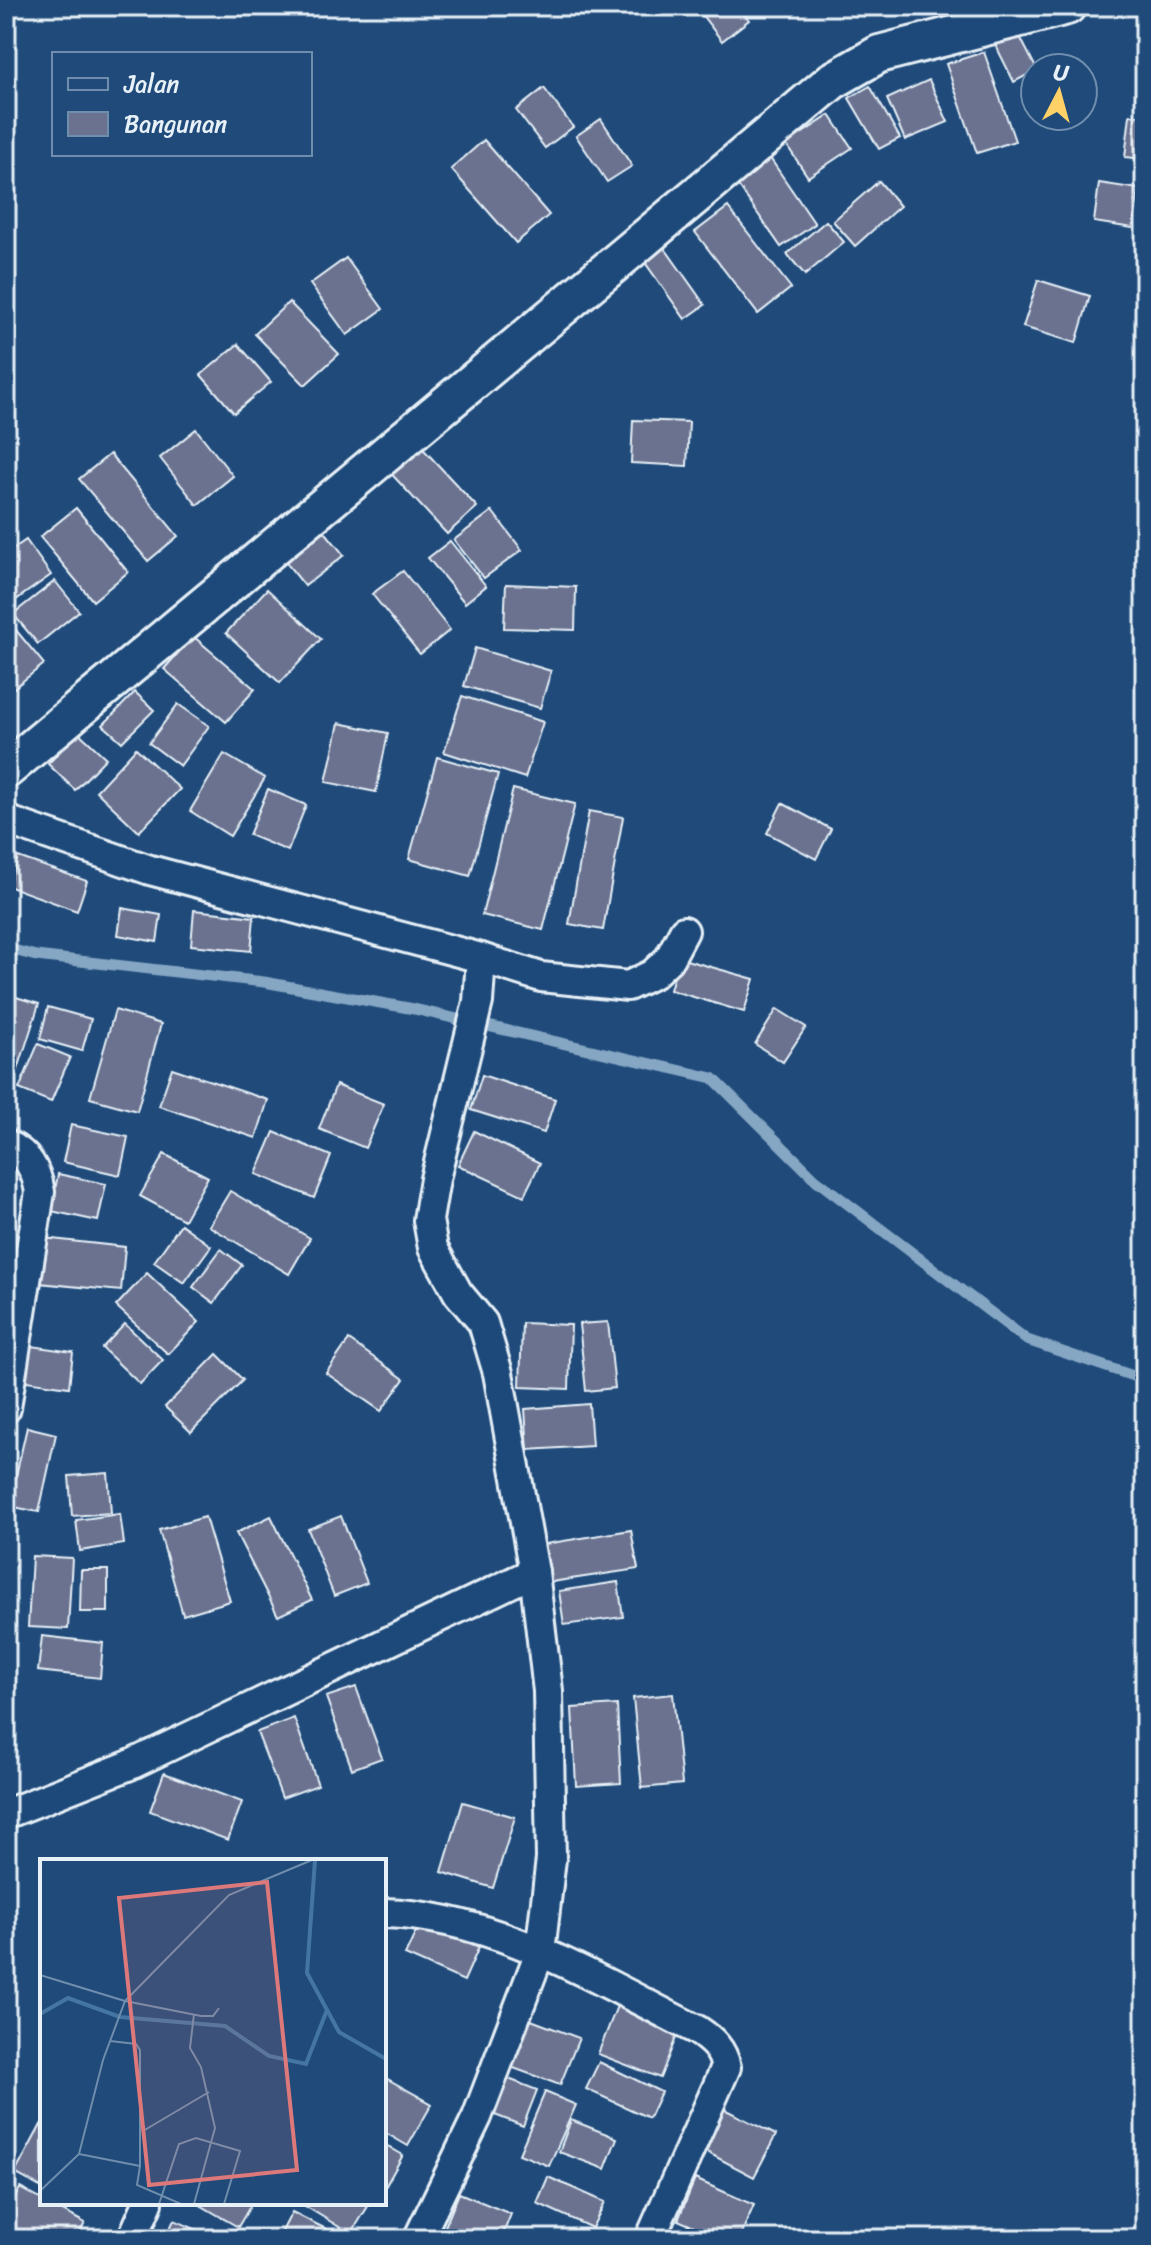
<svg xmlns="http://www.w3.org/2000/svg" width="1151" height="2245" font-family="Sriracha,sans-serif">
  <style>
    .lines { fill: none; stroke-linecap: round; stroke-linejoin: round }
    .stream { stroke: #86a7c4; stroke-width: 11 }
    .building { fill: #6b7290; stroke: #e8f1f8; stroke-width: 2 }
    .minor-casing { stroke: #e8f1f8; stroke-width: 34 }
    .tertiary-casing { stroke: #e8f1f8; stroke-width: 42 }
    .minor { stroke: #1f4a7a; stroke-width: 28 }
    .tertiary { stroke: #1f4a7a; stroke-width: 36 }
    .inset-river { fill: none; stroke: #4576a2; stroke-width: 4 }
    .inset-road { fill: none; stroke: #6f8dac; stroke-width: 2 }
    .view { fill: #dd787b; fill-opacity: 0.15; stroke: #dd787b; stroke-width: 4 }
    .inset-edge { fill: none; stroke: #e8f1f8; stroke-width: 4 }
  </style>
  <rect width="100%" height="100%" fill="#1f4a7a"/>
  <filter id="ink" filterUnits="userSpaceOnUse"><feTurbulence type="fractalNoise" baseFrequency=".0125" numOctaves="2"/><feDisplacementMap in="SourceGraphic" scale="16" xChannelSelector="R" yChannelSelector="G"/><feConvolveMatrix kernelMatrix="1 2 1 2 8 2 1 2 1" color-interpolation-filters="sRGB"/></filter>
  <g filter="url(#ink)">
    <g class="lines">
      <!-- stream -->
      <path class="stream" d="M6 948 36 956 264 982 414 1009 713 1078 815 1179 1027 1340 1145 1380"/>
    </g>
    <!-- building -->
    <g class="building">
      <path d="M695 6H738L749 20 722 41Z"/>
      <path d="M1016 29 1036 68 1035 71 1014 82 993 40Z"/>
      <path d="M984 52 1015 141 977 153 946 64Z"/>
      <path d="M929 80 948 122 905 140 887 99Z"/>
      <path d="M870 86 900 138 879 149 849 98Z"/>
      <path d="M544 88 573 127 545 148 516 110Z"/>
      <path d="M830 115 852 148 808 177 786 144Z"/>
      <path d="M1130 115 1145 116V159L1125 157Z"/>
      <path d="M601 119 632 166 607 182 576 136Z"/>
      <path d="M484 140 549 215 516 243 451 169Z"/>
      <path d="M770 158 815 224 781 247 735 181Z"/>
      <path d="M879 181 900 206 855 246 833 221Z"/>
      <path d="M1099 183 1139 189 1133 228 1094 222Z"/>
      <path d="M728 207 791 288 758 314 695 232Z"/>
      <path d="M826 221 844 242 805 275 787 254Z"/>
      <path d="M659 240 705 305 685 319 639 254Z"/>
      <path d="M346 258 383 309 347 335 310 284Z"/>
      <path d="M1038 280 1090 296 1076 343 1023 327Z"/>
      <path d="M289 302 339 354 305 385 255 334Z"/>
      <path d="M238 344 271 382 234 413 201 375Z"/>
      <path d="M633 420 689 422 687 466 631 463Z"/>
      <path d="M196 429 233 476 197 505 160 458Z"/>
      <path d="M414 439 477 507 447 534 385 467Z"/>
      <path d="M110 454 178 536 148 561 79 479Z"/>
      <path d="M76 508 128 572 93 601 40 537Z"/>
      <path d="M492 511 522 550 484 578 454 540Z"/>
      <path d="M318 523 344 555 305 586 279 554Z"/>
      <path d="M26 540 51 575 13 602 6 592V554Z"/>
      <path d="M450 541 486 586 465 603 428 558Z"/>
      <path d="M403 571 450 630 420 654 372 594Z"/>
      <path d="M55 581 79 611 38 644 13 614Z"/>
      <path d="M506 584 576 587 575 630 504 628Z"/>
      <path d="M267 589 321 639 280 683 226 633Z"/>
      <path d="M6 618 44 664 9 692 6 689Z"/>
      <path d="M193 636 255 689 226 722 164 669Z"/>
      <path d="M475 648 551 671 540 708 464 686Z"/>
      <path d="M135 692 154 710 122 742 103 725Z"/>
      <path d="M462 696 543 722 525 778 444 752Z"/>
      <path d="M178 704 209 726 180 766 149 743Z"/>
      <path d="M339 723 388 733 376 792 326 782Z"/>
      <path d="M78 732 106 758 75 790 48 764Z"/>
      <path d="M136 748 180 789 139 832 96 791Z"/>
      <path d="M224 754 265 778 230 836 190 811Z"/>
      <path d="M437 757 498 774 470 876 409 859Z"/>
      <path d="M268 789 306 805 288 851 249 835Z"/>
      <path d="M513 789 575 804 543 930 482 915Z"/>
      <path d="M782 803 831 829 816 859 767 833Z"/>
      <path d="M589 811 623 817 603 930 569 924Z"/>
      <path d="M18 857 87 881 77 911 8 886Z"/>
      <path d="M122 908 161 915 157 942 118 935Z"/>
      <path d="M194 910 254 917 251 951 191 945Z"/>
      <path d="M679 958 754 979 744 1012 670 990Z"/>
      <path d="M6 994 39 1004 14 1082 6 1079Z"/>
      <path d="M48 1007 91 1019 82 1051 40 1039Z"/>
      <path d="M777 1009 806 1027 783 1062 755 1044Z"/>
      <path d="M115 1010 161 1024 137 1111 90 1098Z"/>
      <path d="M38 1044 70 1057 51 1102 19 1089Z"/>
      <path d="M172 1068 268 1100 256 1138 159 1106Z"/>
      <path d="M482 1075 555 1099 544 1133 471 1110Z"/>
      <path d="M336 1085 384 1104 365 1148 319 1129Z"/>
      <path d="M71 1125 128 1137 120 1175 63 1162Z"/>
      <path d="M474 1131 540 1163 524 1196 458 1165Z"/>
      <path d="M274 1132 331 1156 314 1198 256 1174Z"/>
      <path d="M164 1154 208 1177 184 1220 140 1196Z"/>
      <path d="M58 1174 106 1184 98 1221 51 1211Z"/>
      <path d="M230 1191 310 1238 289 1274 209 1226Z"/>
      <path d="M181 1224 211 1246 184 1283 154 1262Z"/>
      <path d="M43 1238 125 1247 121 1291 39 1283Z"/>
      <path d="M221 1249 242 1265 214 1303 193 1287Z"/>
      <path d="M147 1273 199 1322 168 1354 116 1306Z"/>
      <path d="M608 1322 615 1388 586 1391 579 1324Z"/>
      <path d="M522 1323 571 1325 569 1389 520 1387Z"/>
      <path d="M125 1324 163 1360 140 1384 102 1348Z"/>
      <path d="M349 1340 404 1379 381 1411 326 1373Z"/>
      <path d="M31 1346 73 1352 69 1387 26 1381Z"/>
      <path d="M217 1354 243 1380 191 1432 165 1407Z"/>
      <path d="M589 1404 592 1446 528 1450 525 1409Z"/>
      <path d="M27 1427 56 1434 39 1512 9 1506Z"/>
      <path d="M108 1473 111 1513 72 1516 69 1476Z"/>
      <path d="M120 1514 124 1544 80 1551 76 1520Z"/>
      <path d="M271 1516 312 1600 278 1616 236 1533Z"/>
      <path d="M341 1516 367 1583 334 1596 308 1529Z"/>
      <path d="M205 1517 230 1601 183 1615 159 1530Z"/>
      <path d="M631 1530 638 1569 551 1582 545 1544Z"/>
      <path d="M32 1556 72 1558 68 1629 28 1627Z"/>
      <path d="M81 1570H108V1612H80Z"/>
      <path d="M618 1582 623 1617 564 1625 559 1591Z"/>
      <path d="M42 1636 103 1643 100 1678 38 1671Z"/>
      <path d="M356 1687 382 1758 352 1769 326 1697Z"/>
      <path d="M673 1694 682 1784 642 1788 633 1698Z"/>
      <path d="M617 1705 621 1783 576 1786 572 1708Z"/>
      <path d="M294 1718 318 1785 282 1798 257 1732Z"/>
      <path d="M164 1773 242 1802 228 1840 150 1811Z"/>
      <path d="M463 1802 515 1817 493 1888 442 1872Z"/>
      <path d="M421 1921 479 1947 464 1981 405 1955Z"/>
      <path d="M617 2006 679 2030 660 2078 598 2054Z"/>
      <path d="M523 2017 579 2038 560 2085 505 2065Z"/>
      <path d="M599 2062 661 2092 649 2118 586 2089Z"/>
      <path d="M501 2076 537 2090 523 2126 487 2112Z"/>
      <path d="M384 2077 432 2104 408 2146 384 2132Z"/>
      <path d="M545 2092 576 2105 549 2166 519 2154Z"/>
      <path d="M6 2096 15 2100 6 2120Z"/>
      <path d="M720 2107 776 2135 754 2177 699 2148Z"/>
      <path d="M571 2120 617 2138 605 2169 559 2152Z"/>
      <path d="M42 2123V2188L15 2173Z"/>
      <path d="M384 2144 403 2155 384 2189Z"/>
      <path d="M548 2177 605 2202 592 2228 537 2203Z"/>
      <path d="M695 2179 754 2205 739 2239H722L678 2220Z"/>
      <path d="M20 2188 42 2200V2203H48L85 2223 76 2239H17L6 2233V2215Z"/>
      <path d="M459 2193 511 2214 501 2239H470L444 2229Z"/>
      <path d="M197 2203H252L238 2227Z"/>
      <path d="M300 2203H370L351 2234Z"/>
      <path d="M292 2212 346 2239H278Z"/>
      <path d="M174 2220 218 2239H165Z"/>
    </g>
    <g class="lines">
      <!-- minor casing -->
      <g class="minor-casing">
        <g id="minor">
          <path d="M6 820 150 870 481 958 541 977 628 986 653 974 669 959 684 931"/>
          <path d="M6 1144C28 1154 36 1169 40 1192L6 1408"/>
          <path d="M6 1814 130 1765 534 1572"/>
          <path d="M384 1913C496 1916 599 1981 697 2030 712 2040 722 2049 726 2067L650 2239"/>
          <path d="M132 2239 148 2203"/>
          <path d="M418 2239 477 2117 540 1952 551 1859 548 1691 534 1572 498 1373 483 1323 458 1293 433 1248 428 1220 435 1179 478 1002 481 958"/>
        </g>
      </g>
      <!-- tertiary casing -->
      <g class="tertiary-casing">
        <path id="tertiary" d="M6 770C281 540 558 313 832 81L879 54 1067 6"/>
      </g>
      <!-- minor -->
      <use href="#minor" class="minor"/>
      <!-- tertiary -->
      <use href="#tertiary" class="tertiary"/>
    </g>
  </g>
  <!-- overview -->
  <g transform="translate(40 1859)">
    <rect width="346" height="346" fill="#1f4a7a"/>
    <path class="inset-river" d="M275 1 267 114 299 173 346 200M0 155 28 139 80 158 185 167 229 197 266 205 287 151"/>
    <path class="inset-road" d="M0 116 85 142 189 36 272 1M154 155 150 189 161 208 175 269 154 345M103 272 169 233M39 295 100 307V191L96 185 70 182M100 307 97 326 141 345M0 332 39 295 63 201 85 142 161 157H173L179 149M119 345 139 285 156 279 200 292 184 345"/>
    <path class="view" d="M227 23 257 311 109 326 79 39Z"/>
    <rect width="346" height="346" class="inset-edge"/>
  </g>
  <!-- margin -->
  <rect width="1151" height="2245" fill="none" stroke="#1f4a7a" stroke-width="32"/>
  <rect x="16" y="16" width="1119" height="2213" fill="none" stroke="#e8f1f8" stroke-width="3" filter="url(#ink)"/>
  <!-- legend -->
  <rect x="52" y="52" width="260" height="104" fill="#1f4a7a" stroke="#6f8dac" stroke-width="2"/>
  <rect x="68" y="78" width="40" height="12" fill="#1f4a7a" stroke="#6f8dac" stroke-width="2"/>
  <text x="124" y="92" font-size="24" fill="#e8f1f8">Jalan</text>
  <rect x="68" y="112" width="40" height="24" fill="#6b7290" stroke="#6f8dac" stroke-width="2"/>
  <text x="124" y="132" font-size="24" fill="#e8f1f8">Bangunan</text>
  <!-- north arrow -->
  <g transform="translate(1059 92) rotate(6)"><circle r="38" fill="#1f4a7a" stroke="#6f8dac" stroke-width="2"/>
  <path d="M0-6L14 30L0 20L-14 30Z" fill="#ffd166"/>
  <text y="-12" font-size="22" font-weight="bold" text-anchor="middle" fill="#e8f1f8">U</text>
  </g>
</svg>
